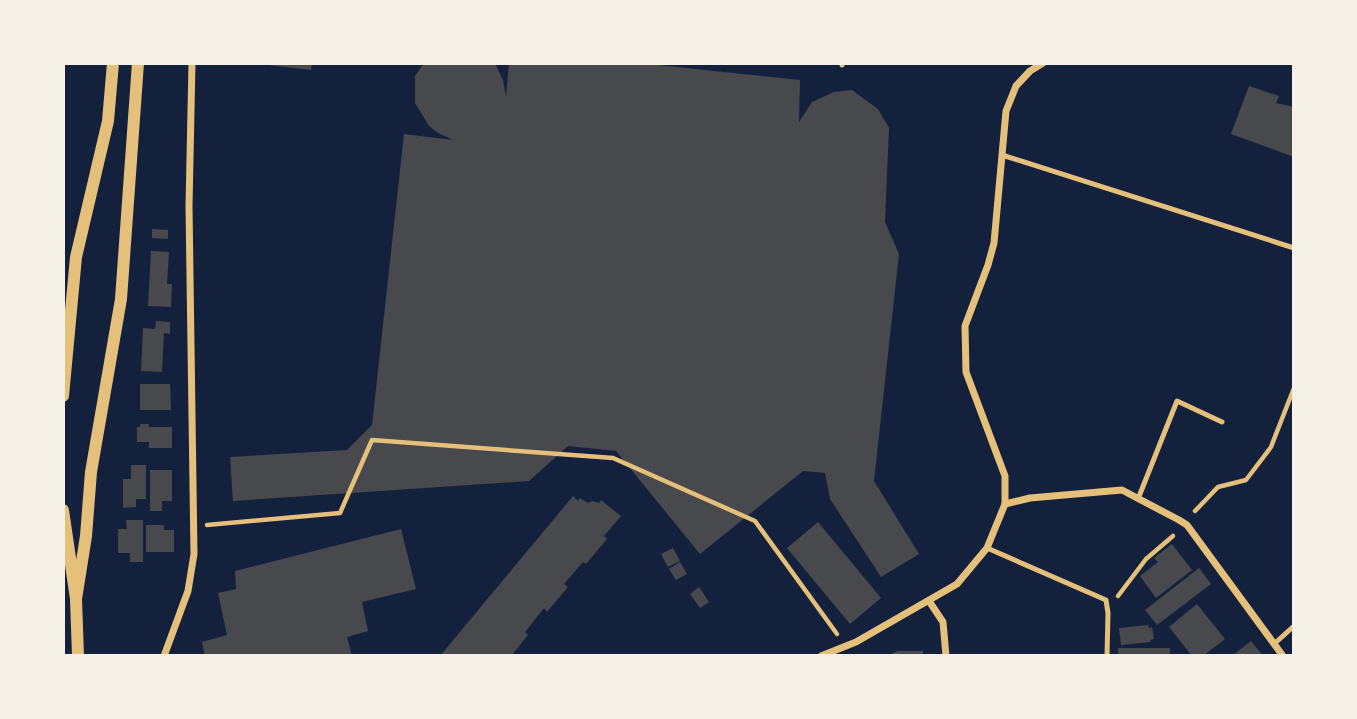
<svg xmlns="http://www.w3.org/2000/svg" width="1357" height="719" font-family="Mulish,sans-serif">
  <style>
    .building { fill: #48494c }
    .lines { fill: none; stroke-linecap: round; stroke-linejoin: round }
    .path { stroke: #e5c07b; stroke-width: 4.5 }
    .service { stroke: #e5c07b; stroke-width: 5 }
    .minor { stroke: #e5c07b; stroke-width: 7 }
    .tertiary { stroke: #e5c07b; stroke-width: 12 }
  </style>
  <rect width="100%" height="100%" fill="#14213d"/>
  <!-- building -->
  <g class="building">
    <path d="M268 63H312L311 70 268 65Z"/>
    <path d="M424 63H495L503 80 506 96 509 63H639L800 80 799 122 812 102 834 92 852 90 878 109 889 128 885 222 899 254 874 481 919 554 881 577 830 499 825 473 803 471 700 554 616 451 568 446 529 481 233 501 230 457 347 450 372 425 404 134 453 140 438 133 429 126 415 103V76Z"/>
    <path d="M1249 86 1279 96 1276 103 1294 107V157L1231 134Z"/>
    <path d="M152 229 168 230V239L152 238Z"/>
    <path d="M151 251 169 252 167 284H172L171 307 148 306Z"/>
    <path d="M156 321 170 322V334L164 333 162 372 141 371 143 328 155 329Z"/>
    <path d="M140 384H170L171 410H140Z"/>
    <path d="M140 424H149V427H172V448H149V442H137V427H140Z"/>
    <path d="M131 465H146V499H136V507L123 508V479H131Z"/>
    <path d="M150 470H172V501H162V511H150Z"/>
    <path d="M573 496 578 501 580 498 588 503 592 501 599 503 601 500 621 516 604 536 607 539 586 564 583 562 564 584 568 587 547 612 544 608 525 632 528 635 511 656H440Z"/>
    <path d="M126 520H143V562H130V553H118V529H127Z"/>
    <path d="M818 522 881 598 850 624 787 548Z"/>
    <path d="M146 525H164V530H174V552H146Z"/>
    <path d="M401 529 416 589 362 602 368 631 347 637 352 656H205L202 642 227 635 218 593 236 589 235 571Z"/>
    <path d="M1172 544 1192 570 1156 598 1140 576 1158 562 1154 558Z"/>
    <path d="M673 548 680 561 668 567 661 554Z"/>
    <path d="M680 562 687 574 676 580 669 569Z"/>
    <path d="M1199 568 1211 584 1157 625 1145 610Z"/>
    <path d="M699 587 709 602 700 608 690 594Z"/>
    <path d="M1197 604 1225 639 1203 656H1192L1169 627Z"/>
    <path d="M1148 625 1149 628 1152 627 1154 639 1150 640 1151 642 1121 645 1119 628Z"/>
    <path d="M1251 641 1263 656H1232Z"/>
    <rect x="1118" y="648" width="52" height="8"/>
    <path d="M898 651H923V656H886Z"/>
  </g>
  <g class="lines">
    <!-- path -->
    <g class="path">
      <path d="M1195 511 1218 487 1246 480 1271 447 1294 388"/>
      <path d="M207 525 340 513 372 440 613 458 755 521 837 634"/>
      <path d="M1118 596 1146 559 1173 536"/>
    </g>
    <!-- service -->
    <g class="service">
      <path d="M842 65V63"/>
      <path d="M1002 155 1294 248"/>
      <path d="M1138 499 1177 401 1222 422"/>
      <path d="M987 548 1106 600 1108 613 1107 656"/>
      <path d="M1274 644 1294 626"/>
    </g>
    <!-- minor -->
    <g class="minor">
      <path d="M1005 504 1030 498 1122 490 1179 520 1187 525 1283 656"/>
      <path d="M929 601 943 622 946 656"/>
      <path d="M164 656 188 591 194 554 189 206 192 63"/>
      <path d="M821 656 856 642 957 584 987 548 1005 504V476L966 372 965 326 988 265 994 243 1006 111 1016 86 1030 71 1043 63"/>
    </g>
    <!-- tertiary -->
    <g class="tertiary">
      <path d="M63 396 76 257 108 121 113 63"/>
      <path d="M63 510 76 599 78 656"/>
      <path d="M76 599 86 536 91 472 121 299 138 63"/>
    </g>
  </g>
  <!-- border -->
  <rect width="1357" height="719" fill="none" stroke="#f6f1e7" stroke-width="130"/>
</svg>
